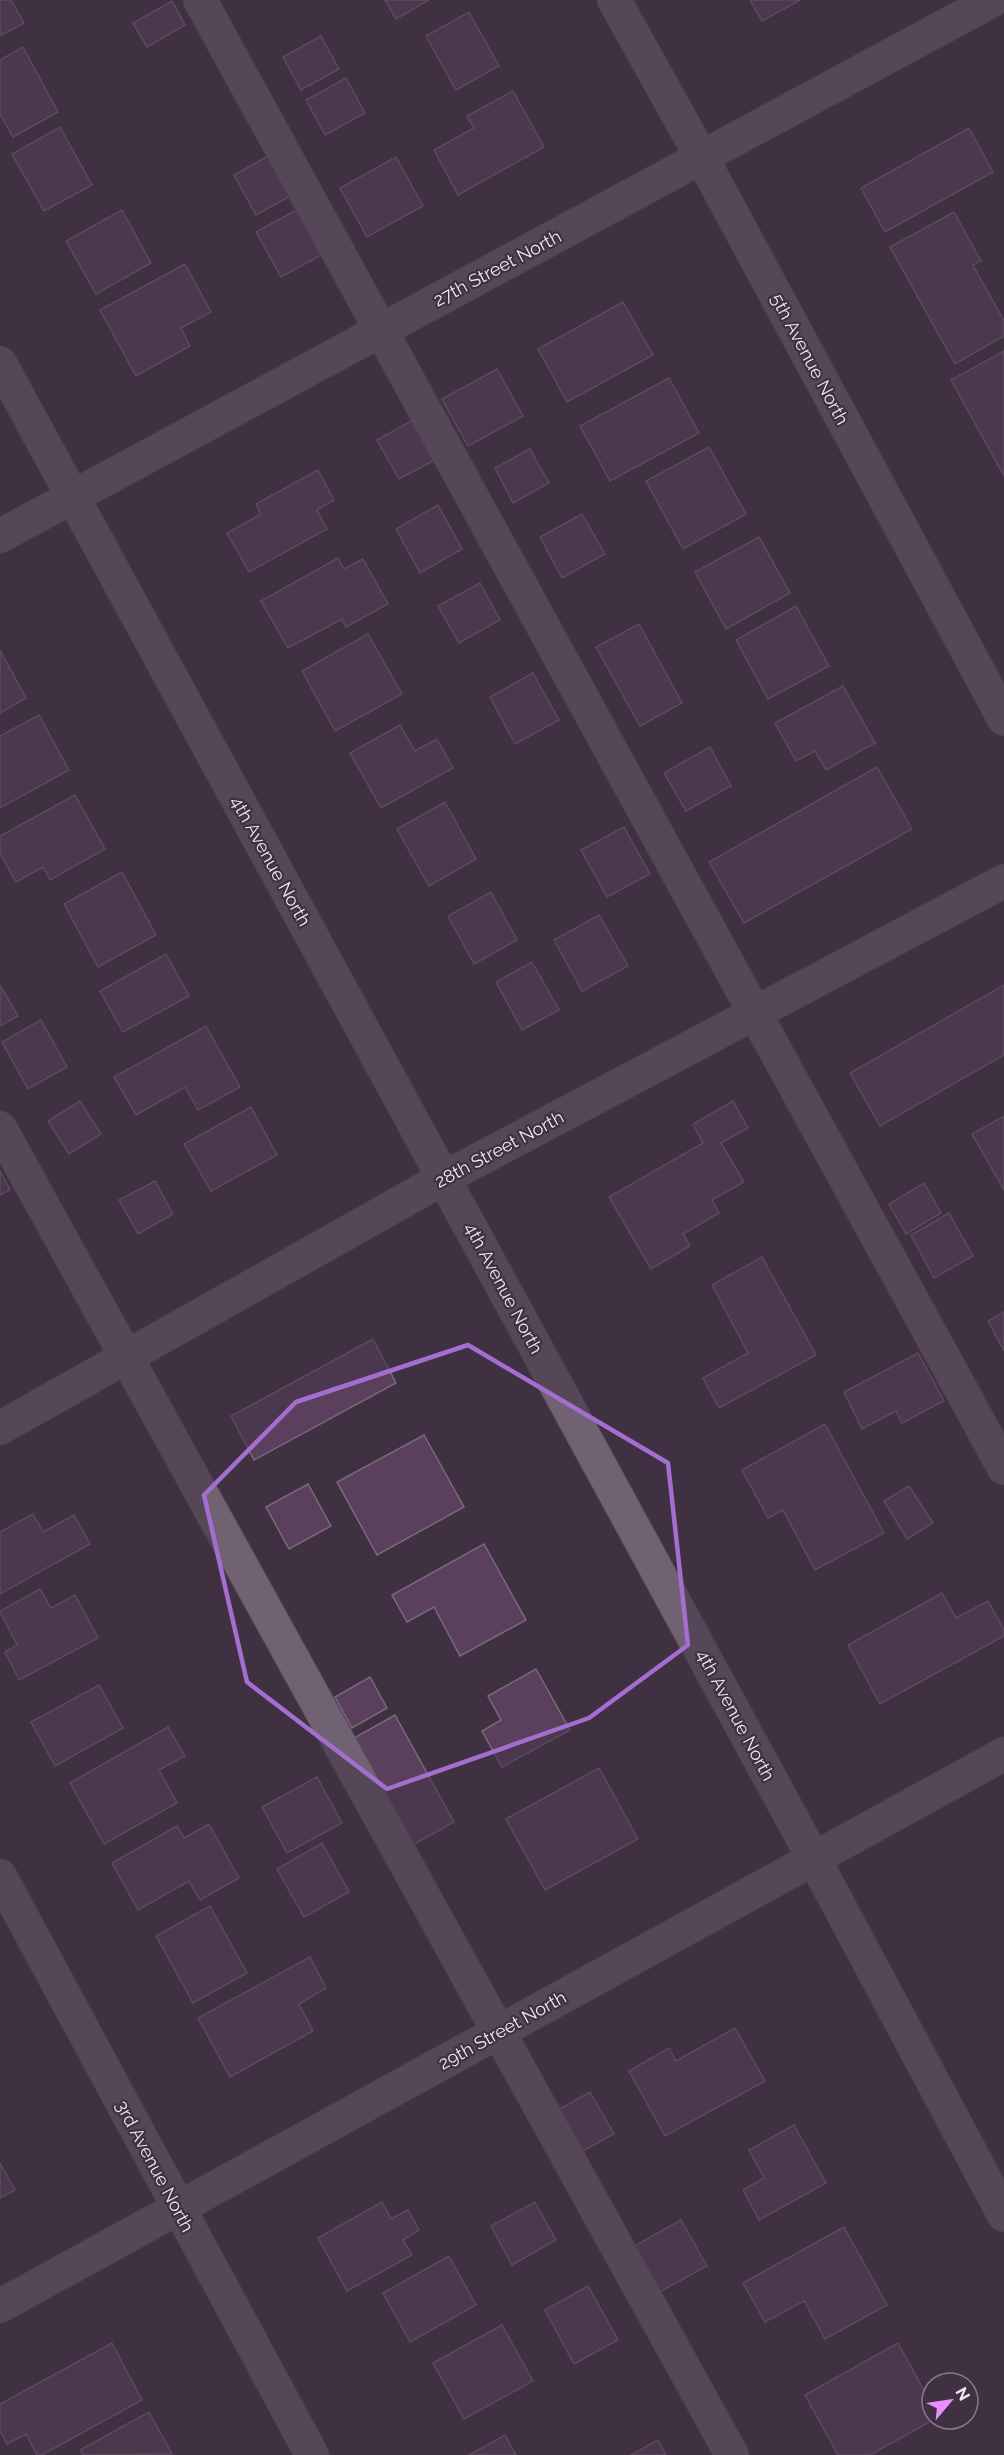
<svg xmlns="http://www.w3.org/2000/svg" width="1004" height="2455" font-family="Raleway,sans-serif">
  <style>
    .building { fill: #5b405e; stroke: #7a6a7b; stroke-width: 1.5 }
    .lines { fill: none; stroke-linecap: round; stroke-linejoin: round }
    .minor-casing { stroke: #5a4e5b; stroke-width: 35 }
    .minor { stroke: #716273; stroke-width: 33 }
    .marked { fill: none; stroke: #a46dd0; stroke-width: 4.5; stroke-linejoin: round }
    .labels { text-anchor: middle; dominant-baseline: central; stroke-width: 4.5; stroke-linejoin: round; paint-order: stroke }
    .street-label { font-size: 18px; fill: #efe6f0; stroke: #3f3141 }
  </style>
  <rect width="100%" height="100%" fill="#3f3141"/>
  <!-- building -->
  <g class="building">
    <path d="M0 0H11L24 23 0 36Z"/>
    <path d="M385 0H429L396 19Z"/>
    <path d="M750 0H800L762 21Z"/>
    <path d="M172 1 185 25 147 47 133 23Z"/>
    <path d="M469 12 499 66 456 90 426 36Z"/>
    <path d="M321 36 339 69 301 90 283 57Z"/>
    <path d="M23 47 58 112 13 137 0 114V60Z"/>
    <path d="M346 78 365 113 325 135 306 100Z"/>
    <path d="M513 91 544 147 458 195 434 150 474 128 467 116Z"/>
    <path d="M60 127 92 185 44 211 12 154Z"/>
    <path d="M969 128 993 172 885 232 861 188Z"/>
    <path d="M270 155 292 195 256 215 234 175Z"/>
    <path d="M396 157 423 206 367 237 340 188Z"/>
    <path d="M298 209 323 254 281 277 256 232Z"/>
    <path d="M122 210 151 263 96 294 66 241Z"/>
    <path d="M954 212 981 261 973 265 1004 321V336L955 364 890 247Z"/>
    <path d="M185 264 211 312 181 328 190 346 136 376 100 310Z"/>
    <path d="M623 302 653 355 567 402 538 349Z"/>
    <path d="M1004 351V476L951 380Z"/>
    <path d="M497 369 523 416 468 446 442 399Z"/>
    <path d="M669 378 699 433 610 481 580 426Z"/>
    <path d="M411 421 433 461 399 479 377 440Z"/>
    <path d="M709 447 746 514 683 549 646 481Z"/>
    <path d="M530 449 549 483 513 503 495 468Z"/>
    <path d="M318 470 334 500 317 510 327 529 249 572 227 533 261 514 256 504Z"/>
    <path d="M438 505 462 549 420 573 396 529Z"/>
    <path d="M582 514 605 554 562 578 540 537Z"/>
    <path d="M759 537 790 593 726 629 695 572Z"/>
    <path d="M338 558 344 569 363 559 388 604 346 627 342 619 288 648 261 601Z"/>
    <path d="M480 583 500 620 459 643 438 606Z"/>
    <path d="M796 606 829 666 768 699 736 640Z"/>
    <path d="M639 624 682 703 640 726 596 647Z"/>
    <path d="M368 634 402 694 335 731 302 671Z"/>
    <path d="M0 650 26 698 0 713Z"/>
    <path d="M533 673 559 720 515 744 490 697Z"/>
    <path d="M843 686 875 743 826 770 815 751 796 761 775 723Z"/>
    <path d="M39 715 69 770 0 808V736Z"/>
    <path d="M400 725 415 751 437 739 453 768 381 808 350 753Z"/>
    <path d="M710 747 731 786 686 811 664 773Z"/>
    <path d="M877 767 912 829 744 923 709 862Z"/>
    <path d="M75 795 105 849 50 880 43 867 16 882 0 853V836Z"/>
    <path d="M445 802 476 859 429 886 397 829Z"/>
    <path d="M624 827 650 874 607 897 581 850Z"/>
    <path d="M122 872 156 935 98 967 64 904Z"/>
    <path d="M491 892 517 940 474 964 448 916Z"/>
    <path d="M599 915 628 966 582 991 554 940Z"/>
    <path d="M166 954 189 996 123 1032 100 991Z"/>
    <path d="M532 962 559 1010 522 1030 496 982Z"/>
    <path d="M0 985 18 1016 0 1026Z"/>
    <path d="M1004 985V1055L880 1126 850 1073Z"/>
    <path d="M41 1020 67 1067 28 1089 2 1042Z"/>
    <path d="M206 1026 240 1087 198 1110 185 1087 136 1115 114 1077Z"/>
    <path d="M80 1101 101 1134 69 1154 48 1121Z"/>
    <path d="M733 1101 748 1128 721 1143 744 1182 712 1200 719 1213 683 1234 690 1246 651 1269 609 1197 703 1143 693 1124Z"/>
    <path d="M251 1107 277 1155 211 1191 184 1144Z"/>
    <path d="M1004 1116V1190L972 1134Z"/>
    <path d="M0 1171 10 1190 0 1195Z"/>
    <path d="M155 1181 173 1214 138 1234 119 1200Z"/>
    <path d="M924 1183 941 1213 906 1234 889 1204Z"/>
    <path d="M949 1213 973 1256 934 1278 911 1235Z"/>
    <path d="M762 1257 816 1355 719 1408 703 1378 748 1353 712 1285Z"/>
    <path d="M1004 1312V1351L988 1321Z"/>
    <path d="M373 1339 396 1383 254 1460 231 1416Z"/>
    <path d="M918 1353 944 1401 902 1423 896 1411 862 1429 844 1392Z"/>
    <path d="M825 1424 884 1533 815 1570 783 1510 768 1518 742 1470Z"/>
    <path d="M424 1435 464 1507 377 1555 337 1482Z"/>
    <path d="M308 1484 331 1526 289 1549 266 1507Z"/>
    <path d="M909 1486 933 1523 907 1539 884 1501Z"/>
    <path d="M33 1514 43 1532 74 1515 90 1544 0 1594V1532Z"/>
    <path d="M484 1544 526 1620 460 1656 434 1607 407 1622 392 1595Z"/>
    <path d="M40 1589 51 1608 75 1595 98 1638 19 1680 5 1652 17 1645 0 1611Z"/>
    <path d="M942 1593 956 1618 988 1601 1004 1630V1636L880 1704 848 1645Z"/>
    <path d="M536 1669 570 1730 502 1767 482 1731 501 1720 488 1696Z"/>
    <path d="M370 1677 387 1708 352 1728 335 1697Z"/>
    <path d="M99 1685 123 1728 55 1766 31 1722Z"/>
    <path d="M395 1715 454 1822 413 1845 354 1738Z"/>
    <path d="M168 1727 185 1756 159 1770 177 1803 104 1844 70 1783Z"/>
    <path d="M599 1768 638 1839 545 1890 506 1819Z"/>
    <path d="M317 1777 342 1823 287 1853 262 1807Z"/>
    <path d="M209 1824 239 1878 200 1900 189 1881 138 1910 112 1863 177 1826 184 1838Z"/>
    <path d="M322 1843 349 1892 304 1917 277 1869Z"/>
    <path d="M210 1906 247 1973 193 2003 156 1936Z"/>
    <path d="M310 1957 326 1988 299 2004 313 2031 230 2077 198 2018Z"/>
    <path d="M735 2028 765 2081 665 2136 629 2071 669 2048 676 2061Z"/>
    <path d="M590 2092 614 2134 579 2153 556 2111Z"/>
    <path d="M794 2125 826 2183 759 2220 743 2190 764 2178 749 2150Z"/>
    <path d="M0 2163 15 2190 0 2198Z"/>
    <path d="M382 2202 391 2219 408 2210 419 2230 403 2240 412 2255 347 2291 318 2238Z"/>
    <path d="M535 2202 556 2240 512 2265 491 2226Z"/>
    <path d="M681 2220 707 2266 654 2295 629 2249Z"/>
    <path d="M844 2227 887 2305 825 2339 804 2301 765 2322 743 2283Z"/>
    <path d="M449 2256 476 2305 410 2342 383 2293Z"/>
    <path d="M588 2286 618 2340 574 2364 545 2310Z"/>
    <path d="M502 2325 533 2381 464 2419 433 2363Z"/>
    <path d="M112 2343 142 2400 42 2455H37L26 2434 7 2444 0 2431V2404Z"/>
    <path d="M898 2343 932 2405V2419H935L870 2455H838L805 2395Z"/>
    <path d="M149 2412 172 2454 83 2455 80 2450Z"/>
    <path d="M505 2435 516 2455H469Z"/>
    <path d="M658 2440 666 2455H631Z"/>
  </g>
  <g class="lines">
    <!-- minor casing -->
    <g class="minor-casing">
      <g id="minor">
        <path d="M200 0C470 488 734 980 1004 1468"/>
        <path d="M614 0 702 158 1004 719"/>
        <path d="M0 363 814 1859 1004 2215"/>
        <path d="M0 536 993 0"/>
        <path d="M0 1128 732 2455"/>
        <path d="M0 1428 444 1178 1004 881"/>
        <path d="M0 1876 312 2455"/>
        <path d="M0 2306 1004 1754"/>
      </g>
    </g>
    <!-- minor -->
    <use href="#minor" class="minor"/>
  </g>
  <!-- marked area -->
  <path d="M0 0H1004V2455H0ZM468 1345 668 1463 688 1645 589 1718 387 1789 247 1682 204 1495 296 1402Z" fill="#3f3141" fill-opacity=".55" fill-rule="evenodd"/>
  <path class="marked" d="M468 1345 668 1463 688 1645 589 1718 387 1789 247 1682 204 1495 296 1402Z"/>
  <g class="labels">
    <!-- street labels -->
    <g class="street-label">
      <text transform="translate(497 268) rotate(-28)">27th Street North</text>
      <text transform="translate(810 359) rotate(62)">5th Avenue North</text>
      <text transform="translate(271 861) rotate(61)">4th Avenue North</text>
      <text transform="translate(499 1149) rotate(-28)">28th Street North</text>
      <text transform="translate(504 1288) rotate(62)">4th Avenue North</text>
      <text transform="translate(736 1715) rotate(62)">4th Avenue North</text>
      <text transform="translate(502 2030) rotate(-29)">29th Street North</text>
      <text transform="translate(155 2166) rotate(62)">3rd Avenue North</text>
    </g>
  </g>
  <!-- north arrow -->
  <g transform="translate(950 2401) rotate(61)"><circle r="28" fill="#3f3141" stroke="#857987" stroke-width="1.5"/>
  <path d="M0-4.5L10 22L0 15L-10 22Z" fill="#e88eff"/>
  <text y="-9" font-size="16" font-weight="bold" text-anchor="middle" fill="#efe6f0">N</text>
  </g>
</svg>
